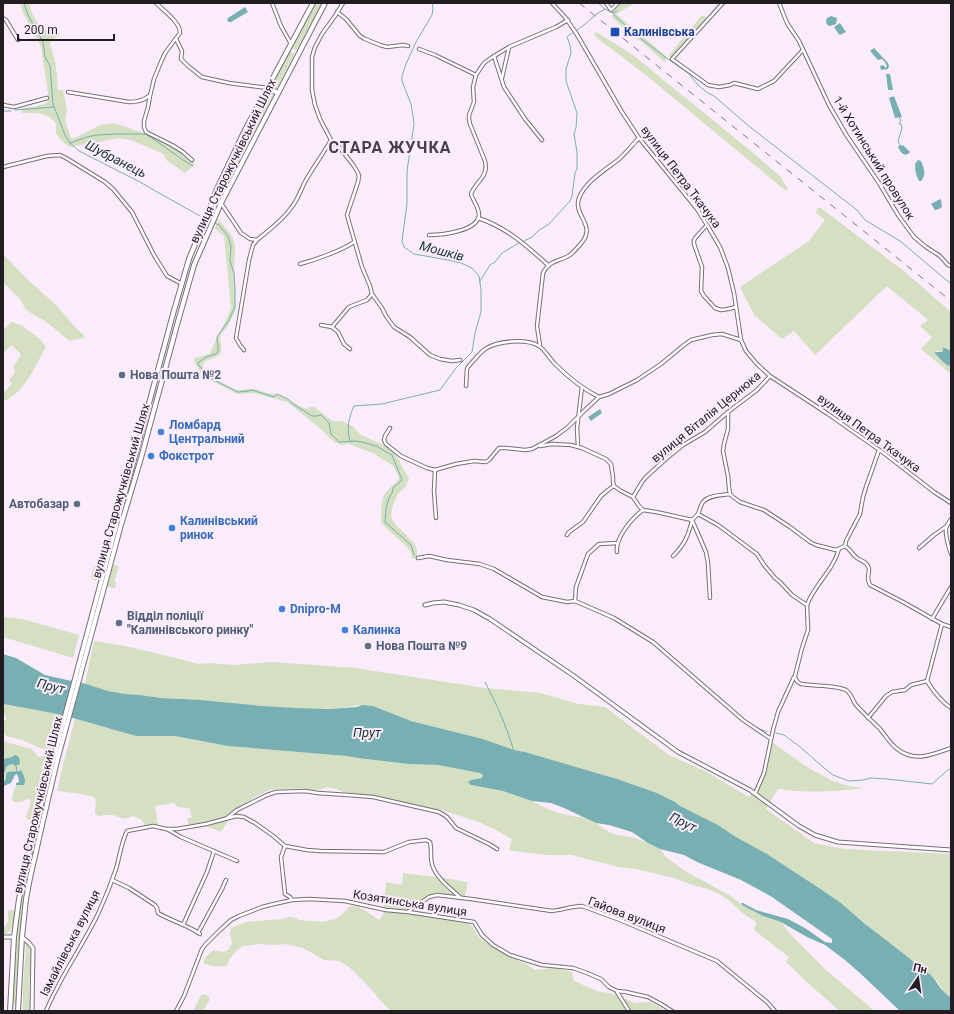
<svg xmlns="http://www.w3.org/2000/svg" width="954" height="1014" font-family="Roboto,sans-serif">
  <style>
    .green { fill: #d4e0c1; fill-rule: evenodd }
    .water { fill: #77afb2 }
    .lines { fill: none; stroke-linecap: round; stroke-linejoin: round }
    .stream { stroke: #77afb2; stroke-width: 1 }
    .minor-casing { stroke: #7a6d7a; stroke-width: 4.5 }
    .tertiary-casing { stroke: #7a6d7a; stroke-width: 5 }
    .primary-casing { stroke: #7a6d7a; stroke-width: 6 }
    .minor { stroke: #fff; stroke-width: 2.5 }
    .tertiary { stroke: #fff; stroke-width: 3 }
    .primary { stroke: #fff; stroke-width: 4 }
    .rail { stroke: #817881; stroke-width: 1; stroke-dasharray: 7 7; stroke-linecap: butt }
    .transit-dot { fill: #1a4fb4; stroke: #fbecfb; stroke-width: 1.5 }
    .service-dot { fill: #5c6f8a; stroke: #fbecfb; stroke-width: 1.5 }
    .shop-dot { fill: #3f7fe0; stroke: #fbecfb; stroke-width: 1.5 }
    .labels { text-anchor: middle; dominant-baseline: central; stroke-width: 4; stroke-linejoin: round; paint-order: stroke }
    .transit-label { font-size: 12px; font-weight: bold; fill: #164399; stroke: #fbecfb; text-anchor: start }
    .street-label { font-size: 12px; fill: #221d22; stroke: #fbecfb }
    .service-label { font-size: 12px; font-weight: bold; fill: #4e5e75; stroke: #fbecfb; text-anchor: start }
    .shop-label { font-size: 12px; font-weight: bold; fill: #366cbe; stroke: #fbecfb; text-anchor: start }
    .water-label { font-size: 13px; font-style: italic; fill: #153334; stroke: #fbecfb }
    .district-label { font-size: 16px; font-weight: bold; letter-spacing: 1px; fill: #493d49; stroke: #fbecfb }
  </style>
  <rect width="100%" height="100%" fill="#fbecfb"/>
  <!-- green -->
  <g class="green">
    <path d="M20 3H29C31 12 37 26 46 30 50 31 55 32 59 33L60 35C54 38 51 39 50 45 56 59 57 74 58 90H63L67 110 65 120 71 138H74L77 137 100 125 114 123 144 133 165 142 181 152 195 164 185 173 166 160 164 154 131 140 118 138 99 142 70 147C65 144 59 139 57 135 55 132 56 127 56 124 49 112 34 113 22 113L21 108 33 107 47 103 48 93 41 47 34 33 23 13Z"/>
    <path d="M315 3H322L297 50 293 49 292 46Z"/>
    <path d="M620 3H635L616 14 666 56V61L664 62 662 60 641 41 631 35 612 17V15L615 13 613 11 615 7Z"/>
    <path d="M718 3H723L671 58 670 57 669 55 702 15 707 18Z"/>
    <path d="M595 32 598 33 633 55 758 157 781 177 783 182 788 188 786 191 705 124 647 76 601 41 594 35Z"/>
    <path d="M289 52H292L294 55 276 89H274L271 86Z"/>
    <path d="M268 91 273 92 274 94 238 163 221 198 217 199 216 197V195L246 131Z"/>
    <path d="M817 208H821L905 272 951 312V351L943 348V350L942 352 936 351 935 353 940 359 948 366 951 365V374L921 349 932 337 920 326 928 320 887 286 815 355 794 331 782 339 754 315 740 287 809 241 825 220 816 213Z"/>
    <path d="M218 219 229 232 233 238 235 246V254L234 266 236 309 229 324 220 336C220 342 223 349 220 354 216 360 203 358 203 366 203 374 230 388 237 390 242 391 247 388 252 389 258 389 262 392 267 393 271 394 275 393 279 395 289 398 296 405 306 409L310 407H314L331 420 333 421H342L352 426 361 435 388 447 396 455 409 479 406 486 397 495 392 508 391 517 395 524 414 543 417 550V559L412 558 411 552 407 547 381 523C382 512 379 500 387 491 391 486 396 484 399 479L398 475 393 466 373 453 349 444 342 445 334 442 316 425 287 402 254 393 237 394 203 376 200 372 194 361 195 358 210 354C216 338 225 324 231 308L224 236 215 229Z"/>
    <path d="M3 254 28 280 55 304 77 329 84 335V338L70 341 45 321 26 310 20 299 3 282Z"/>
    <path d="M11 322 21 325 40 339 46 347C36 364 23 396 3 401V393L7 390 12 383 9 380 14 374 15 370 13 368 21 354 11 345 3 354V331Z"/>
    <path d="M94 565 100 567 96 581 93 580 91 577Z"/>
    <path d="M113 565 119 566 114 582 116 583 115 588 107 587Z"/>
    <path d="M3 617 22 619 79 635 73 658 3 637Z"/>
    <path d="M94 641 125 646 176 658 198 664 210 663 233 665 272 662 355 668 485 688 540 693 579 704 605 707 669 755 705 771 749 797 759 781 772 742 807 767 833 781 849 786 864 788C834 792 808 793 778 789L766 809 814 843 845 849 951 854V997L944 992 937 981 931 975 915 962 890 944 841 903 819 888 767 854 736 837 718 825 680 806 675 802 657 793 617 779 525 752 514 750 483 739 411 721 373 706 362 705 339 708 315 709 275 707 201 700 161 698 140 695 125 694 108 691 85 684Z"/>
    <path d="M3 704 35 710 62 715 52 753 22 740 6 736V735L3 734V722L6 720V716L3 714Z"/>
    <path d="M75 719 136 736H175L228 746 346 756 358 758 408 764 438 765 480 773 483 775V778L471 780V785L503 791 532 801 548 809 559 813 577 817H582L596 823 604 829 611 833 617 835 631 837 648 843 660 849 666 857 685 871 731 896 742 905 763 916 781 922 791 935 825 969 875 1011H840L811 986 786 962 789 957 754 930 756 922 741 912 730 901 719 894 708 889 693 885 674 878 636 869 618 867 572 855H548L521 852 509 850 512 839 494 829 479 822 442 810 425 808 376 796 343 792 337 789 327 787 320 790H310L303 788 278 789 269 790 255 797 239 808V818L229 820 221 832 205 826 170 832 156 828 145 830C146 822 141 819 133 816 121 822 122 816 111 815 107 814 102 816 98 816L95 813 96 800 93 797 82 794 57 791 64 761ZM174 803 178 807 189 808 192 817 187 819 189 825 174 828 158 826 155 806Z"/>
    <path d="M3 741 27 748C33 748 35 754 39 757L43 756V753L51 756 48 766 49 767 47 774 32 822 26 818C27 811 32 804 30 798L21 802H13L12 797 16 785H24C27 779 23 775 21 770L10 772 6 776V779L3 783V773L5 772C6 763 12 764 19 764V757H12L3 759Z"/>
    <path d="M48 784 29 875H27L26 874Z"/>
    <path d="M403 873 451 879 467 882V890L464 897 436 893 428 895 411 909 410 913 466 922 472 926 479 937 492 947 508 956 526 964 535 970 555 968 572 972 574 981 597 991 614 994 635 1003 650 1002 657 1005 664 1011H653L651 1009 645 1011H391L380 1000 371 989 349 967 339 961 324 960 303 948 285 944 273 945 260 944 243 946 236 951 229 960 227 966C219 967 212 966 204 964 203 957 209 954 214 950 224 953 228 953 232 943L230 934 231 928 239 925 246 922 282 919 289 917 295 918 299 920 322 922 336 919 340 916 350 906C362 905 370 915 379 920L383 915 386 882 402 885Z"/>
    <path d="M25 879 28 880 20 937 16 1004 14 1005 12 1003 16 938Z"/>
    <path d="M11 910H15C14 920 14 932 3 935V928C9 925 8 917 8 911Z"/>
    <path d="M26 944H28L30 947 32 953 29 987 30 1011H23V988Z"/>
    <path d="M202 994 207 995 210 999 203 1011H193C197 1006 198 998 202 994Z"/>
  </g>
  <!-- water -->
  <g class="water">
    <path d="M245 7 248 12 231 22H229L227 20 228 18Z"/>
    <path d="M831 16 837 18 836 24 830 26C826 25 825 22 827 18Z"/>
    <path d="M840 23 846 32 840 35 838 33 834 27Z"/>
    <path d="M874 48 888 63 889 66 888 69 881 70 880 66 883 65 886 68C888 64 884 62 882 59L878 60 870 51Z"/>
    <path d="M886 74H890L893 90H888Z"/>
    <path d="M894 96 902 117 895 118 889 98Z"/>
    <path d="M900 145 901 146 903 145 910 152C905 158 901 153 898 147Z"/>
    <path d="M918 160 921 161C924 169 927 174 921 181H919C916 176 915 170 915 164Z"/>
    <path d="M940 199 941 200 942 207 939 209 935 210 931 204Z"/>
    <path d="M943 347 951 351V365L948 366 940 359 935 353V352H942L943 350Z"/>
    <path d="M600 409 602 413 591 421 588 417Z"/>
    <path d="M3 654 16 658 45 675 67 680 83 683 108 691 125 694 140 695 161 698 201 700 263 706 296 708 328 709 357 707 362 705 373 706 411 721 483 739 514 750 525 752 617 779 657 793 675 802 680 806 718 825 736 837 767 854 819 888 841 903 864 923 931 975C938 983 941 992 951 997V1011H900L861 974 845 960 825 945 807 937 781 922 763 916 742 905 741 903H743L756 910 788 919 805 928 825 942 832 943V939L772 897 741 880 697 862 684 855 660 849 648 843 632 832 609 825 596 823 564 808 551 803 532 801 503 791 471 785 468 782 471 780 482 778 483 775 480 773 438 765 408 764 358 758 346 756 228 746 175 736H136L62 715 36 710 3 704Z"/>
    <path d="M15 755 19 757 20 764 15 766 13 764C7 765 6 766 5 772L3 773V759L12 757Z"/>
    <path d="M21 770C23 775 27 779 24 785H16V783L19 782V780L17 774 15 775 11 783 6 785 3 787V783L6 779V776L7 772 19 771Z"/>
  </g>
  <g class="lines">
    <!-- stream -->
    <g class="stream">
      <path d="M24 3 28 15 43 42 45 57 50 66 53 104 65 135 70 143 79 151 140 182 152 189 200 216"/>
      <path d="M598 3 605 9"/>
      <path d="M613 13 617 18 639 37 665 57 688 73 699 86 708 93 714 96 750 127 857 210 865 220 900 241 951 284"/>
      <path d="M15 110 54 107"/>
      <path d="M3 111H11"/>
      <path d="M899 116 901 121 899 124H901L902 128 898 142 901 146"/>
      <path d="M70 143 87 137 97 135 116 134H145L155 140 183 160 193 166"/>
      <path d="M215 223 219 225 228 236 231 246 230 261 234 273 235 289V306L233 311 229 320 217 337V341L218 345V351L216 354 206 357 198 363V365C202 367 203 372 206 376L238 392 248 391 252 390 274 397 277 394 288 399 293 404 312 416H317L321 415 329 423 331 434 339 442 356 441 362 442 376 446 392 455 402 480 393 488 392 493 389 498 386 509 385 522 411 545 414 555"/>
      <path d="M524 241 532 237 538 231 549 224 570 201 572 196 575 173 577 169V152L574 134 576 128 577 113 566 81V69L571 53 570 45 567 37 568 36 584 25 598 13 605 9 613 13 617 11"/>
      <path d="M480 281 490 265 495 262 502 253 519 243"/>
      <path d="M350 441C346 429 349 417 354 406L382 404 440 390 456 368 472 352 475 333 481 312V290L479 276 472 268 461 263 448 260 414 254 404 247 402 241 407 204V171L414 124 413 116 411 104 402 81V76L406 64 416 42 432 15 433 8 432 3"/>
      <path d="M485 682C497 705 507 727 514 752"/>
      <path d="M757 728 767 732"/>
      <path d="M776 733 784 735 799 746 823 767 833 775 849 781 863 780 871 778 887 779 932 784 949 769 951 770"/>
      <path d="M16 765 17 772"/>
    </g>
    <!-- minor casing -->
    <g class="minor-casing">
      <g id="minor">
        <path d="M156 3C163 10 181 23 180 33L165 53 161 62 154 79 150 96 148 107 144 121V127L146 132 172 145 183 152 192 160"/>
        <path d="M272 3 281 26 291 44"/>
        <path d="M343 3 335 16 322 34 315 47 312 57V90L315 105 320 119 331 140 340 148 354 166 358 173 359 176 358 182 347 215 362 267 370 286 372 294 382 308 386 316 394 327 410 337 430 355 440 359 452 361 460 360"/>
        <path d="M552 3 565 17 576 33 622 112 639 138 697 209 707 225 720 247 728 268 734 293 741 340 746 351 757 364 770 376 828 414 885 454 934 492 951 503"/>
        <path d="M606 3 611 10 618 3"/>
        <path d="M723 3 672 59 708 85 719 87 730 85 734 83 758 89 774 81 803 50"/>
        <path d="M779 3 787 23 799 41 829 105 847 136 879 183 898 215 914 237 926 247 940 256 948 265 951 266"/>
        <path d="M337 12 346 19 360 36 365 39 380 45 387 47 403 45 408 46"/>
        <path d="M3 18 6 20 18 40"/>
        <path d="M176 39 182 51 181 59 188 66 202 77 229 83 268 88"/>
        <path d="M419 49 435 55 476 75 473 87 474 102 469 115V119L470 124 485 161C489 177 476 181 471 194 473 201 479 207 479 215 478 231 442 235 429 235"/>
        <path d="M494 56 504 87 525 119 542 140"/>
        <path d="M476 75 484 63 491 58 509 47 556 27 568 20"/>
        <path d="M502 78 509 47"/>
        <path d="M68 92 129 102C137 102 143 101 149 96"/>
        <path d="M3 105 14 107 47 98"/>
        <path d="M3 167 47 156 60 155 66 158 105 182 113 189 132 212 154 255 167 276 182 284"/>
        <path d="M221 203 241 233 250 239 257 240 253 245 249 260 236 338 240 345 244 350"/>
        <path d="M478 218C506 227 527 246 548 265"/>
        <path d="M707 225 696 237 694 240V244L702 267 701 291 704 296 715 308 721 310 728 309 736 307"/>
        <path d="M257 240C269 230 282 221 291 208 298 200 301 189 306 180 314 166 323 154 331 140"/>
        <path d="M300 264C315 260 343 250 354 242"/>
        <path d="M321 325 332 327"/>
        <path d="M540 346 537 326 543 273C550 259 560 262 570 255 575 251 579 246 583 241 595 224 573 215 579 198 585 182 605 170 618 160 626 153 632 145 639 138"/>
        <path d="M350 349 344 344 338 332 332 327 349 307 367 300 372 294"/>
        <path d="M466 386 467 369 468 367C473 361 479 354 485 349 497 341 526 338 539 346 545 350 550 359 555 364 568 377 583 389 599 397"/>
        <path d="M728 412V429L724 444 723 451 728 476 729 488 730 494 733 497 740 502 764 510 790 527 810 542 816 545 836 550 845 546C850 549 852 554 857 558 861 561 868 562 869 569 869 576 866 578 870 585L903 602 942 624 951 627"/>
        <path d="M390 428 385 436 384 440 386 444 401 456 427 468 435 470 456 464 474 461 486 462 489 460 499 448H506L525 450 532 449 556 436 568 427 585 410 599 397 609 394 637 380 661 364 684 345 691 340 712 335 722 334 741 340"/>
        <path d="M540 446 552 444 571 445 582 448 606 459 611 464 613 477V482L614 486 621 491 633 497"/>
        <path d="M578 447 577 428 582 387"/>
        <path d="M435 470 434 491 436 518"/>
        <path d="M643 510 639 506 633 497 642 482 646 477 667 458 683 445 705 432 728 412 757 390 770 376"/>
        <path d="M698 514C700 510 700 506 703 502 709 495 722 495 730 494"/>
        <path d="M951 519C949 522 947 525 946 528 945 535 949 548 951 554"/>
        <path d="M692 520 706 552 708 563 710 598"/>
        <path d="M567 535 569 532 583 522 601 496 608 490 614 486"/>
        <path d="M845 546 846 541 860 514 863 497 866 487 879 450"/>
        <path d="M919 548 934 535 947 526"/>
        <path d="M617 552C615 538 632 518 643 510L656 512 692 520 698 514 718 525 757 554 764 565 775 578 780 582 792 595 807 605 808 630 802 648 795 676C795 680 797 682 801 684 813 686 837 685 846 690 852 694 852 700 856 705 864 714 872 721 880 729 885 735 890 743 896 748 914 763 932 755 951 748"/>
        <path d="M673 556C685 544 688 536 692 521"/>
        <path d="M418 558 429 556 447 560 480 564 494 569 542 597 567 602 575 601 614 618 653 642 743 720 771 739"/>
        <path d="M575 601 576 587 588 554 599 544 618 543"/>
        <path d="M807 605C814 585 833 571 839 549"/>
        <path d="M932 619 951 587"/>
        <path d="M927 681 942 624"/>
        <path d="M868 718 886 696 892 692 905 690 911 685 927 681C933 691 941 701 951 708"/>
        <path d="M755 794 764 773 773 730 778 712 794 677"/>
        <path d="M227 818 237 810 267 795 276 792 305 791 318 793 348 795 373 797 439 812 447 817 456 828 489 844 497 849"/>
        <path d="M167 829 181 837 237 861"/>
        <path d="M285 846 281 857 285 894 290 897 292 900"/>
        <path d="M112 880 129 888 155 905 157 908 158 913C171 921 188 925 200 934"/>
        <path d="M409 911 429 897 437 895 471 899 552 911C562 910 572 906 582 906L620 920 717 961 767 1002 775 1011"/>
        <path d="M183 925 207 872 214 851"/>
        <path d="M198 933 222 889 226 880"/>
        <path d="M617 992 629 1011"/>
        <path d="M46 1011C60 977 82 947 98 914 105 899 111 884 116 869 120 856 121 843 127 831L153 826 166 829H177L206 824 236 816 244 817 255 823 272 835 285 846 307 850 320 851 384 852 409 842 426 840 430 842C432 850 430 857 432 864 435 877 451 889 461 898"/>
        <path d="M176 1011 184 996 202 949 205 945 220 930 231 920 239 916 262 907 274 904 292 900 309 899 345 901 386 910 408 912 474 922 482 935 493 945 510 955 542 965 573 968 587 973 601 979 609 987 617 991 626 992 648 997 661 1004 672 1011"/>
      </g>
    </g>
    <!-- tertiary casing -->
    <g class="tertiary-casing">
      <g id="tertiary">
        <path d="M425 605 433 603 444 602 459 605 474 610 490 619 574 676 678 752 750 790 799 826 815 835 838 842 951 850"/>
        <path d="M3 937H14"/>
        <path d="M22 937 29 943 33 948 32 1011"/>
      </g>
    </g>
    <!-- primary casing -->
    <g class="primary-casing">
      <g id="primary">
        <path d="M268 88 278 93"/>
        <path d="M10 1011 14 937 19 899 36 824 173 314 189 259 208 213 216 191 244 132 313 3"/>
        <path d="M18 1011 22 937 26 899 30 878 42 825 57 761 121 525 141 458 177 325 194 265 221 203 325 3"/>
      </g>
    </g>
    <!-- minor -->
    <use href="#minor" class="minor"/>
    <!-- tertiary -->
    <use href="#tertiary" class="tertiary"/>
    <!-- primary -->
    <use href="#primary" class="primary"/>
    <!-- rail -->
    <path class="rail" d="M579 3 951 301"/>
  </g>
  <!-- markers -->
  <rect class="transit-dot" x="610" y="27" width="10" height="10" rx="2"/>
  <g class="service-dot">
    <circle cx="122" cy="375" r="4"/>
    <circle cx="77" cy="504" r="4"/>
    <circle cx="119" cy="623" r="4"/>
    <circle cx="368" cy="646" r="4"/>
  </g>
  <g class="shop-dot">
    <circle cx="161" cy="432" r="4"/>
    <circle cx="151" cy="456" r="4"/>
    <circle cx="172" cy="528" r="4"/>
    <circle cx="282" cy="609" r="4"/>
    <circle cx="345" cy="630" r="4"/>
  </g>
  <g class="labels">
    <!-- transit labels -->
    <g class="transit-label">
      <text x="624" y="32">Калинівська</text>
    </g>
    <!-- street labels -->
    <g class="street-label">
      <text transform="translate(874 158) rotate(58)">1-й Хотинський провулок</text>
      <text transform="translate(233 161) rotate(-64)">вулиця Старожучківський Шлях</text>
      <text transform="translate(681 177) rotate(53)">вулиця Петра Ткачука</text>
      <text transform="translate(706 417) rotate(-39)">вулиця Віталія Цернюка</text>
      <text transform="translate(869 433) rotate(36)">вулиця Петра Ткачука</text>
      <text transform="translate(121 491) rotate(-74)">вулиця Старожучківський Шлях</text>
      <text transform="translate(38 805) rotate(-77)">вулиця Старожучківський Шлях</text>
      <text transform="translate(410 903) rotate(9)">Козятинська вулиця</text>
      <text transform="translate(627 915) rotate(21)">Гайова вулиця</text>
      <text transform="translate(70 943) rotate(-63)">Ізмайлівська вулиця</text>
    </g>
    <!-- service labels -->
    <g class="service-label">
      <text x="130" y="375">Нова Пошта №2</text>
      <text x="69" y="504" text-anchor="end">Автобазар</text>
      <text x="127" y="616">Відділ поліції<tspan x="127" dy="14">"Калинівського ринку"</tspan></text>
      <text x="376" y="646">Нова Пошта №9</text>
    </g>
    <!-- shop labels -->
    <g class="shop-label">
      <text x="169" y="425">Ломбард<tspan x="169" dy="14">Центральний</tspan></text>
      <text x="159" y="456">Фокстрот</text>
      <text x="180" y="521">Калинівський<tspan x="180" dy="14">ринок</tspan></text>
      <text x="290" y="609">Dnipro-M</text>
      <text x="353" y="630">Калинка</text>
    </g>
    <!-- water labels -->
    <g class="water-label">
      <text transform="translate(116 159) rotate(27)">Шубранець</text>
      <text transform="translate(442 251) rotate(15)">Мошків</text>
      <text transform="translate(51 686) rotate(14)">Прут</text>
      <text x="367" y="732">Прут</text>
      <text transform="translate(683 822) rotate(26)">Прут</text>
    </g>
    <!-- district labels -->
    <g class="district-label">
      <text x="390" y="147">СТАРА ЖУЧКА</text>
    </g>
  </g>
  <!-- border -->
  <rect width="954" height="1014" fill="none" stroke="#221d22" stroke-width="8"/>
  <!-- north arrow -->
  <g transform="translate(918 978) rotate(13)" stroke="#fbecfb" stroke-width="3" paint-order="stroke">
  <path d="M0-3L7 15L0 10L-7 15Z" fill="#221d22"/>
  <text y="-6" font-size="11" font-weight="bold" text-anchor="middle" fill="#221d22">Пн</text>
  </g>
  <!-- scale -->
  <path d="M18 34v6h96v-6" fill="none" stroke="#221d22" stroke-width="2"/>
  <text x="24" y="34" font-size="12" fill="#221d22" stroke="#fbecfb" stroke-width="3" paint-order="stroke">200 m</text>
</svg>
